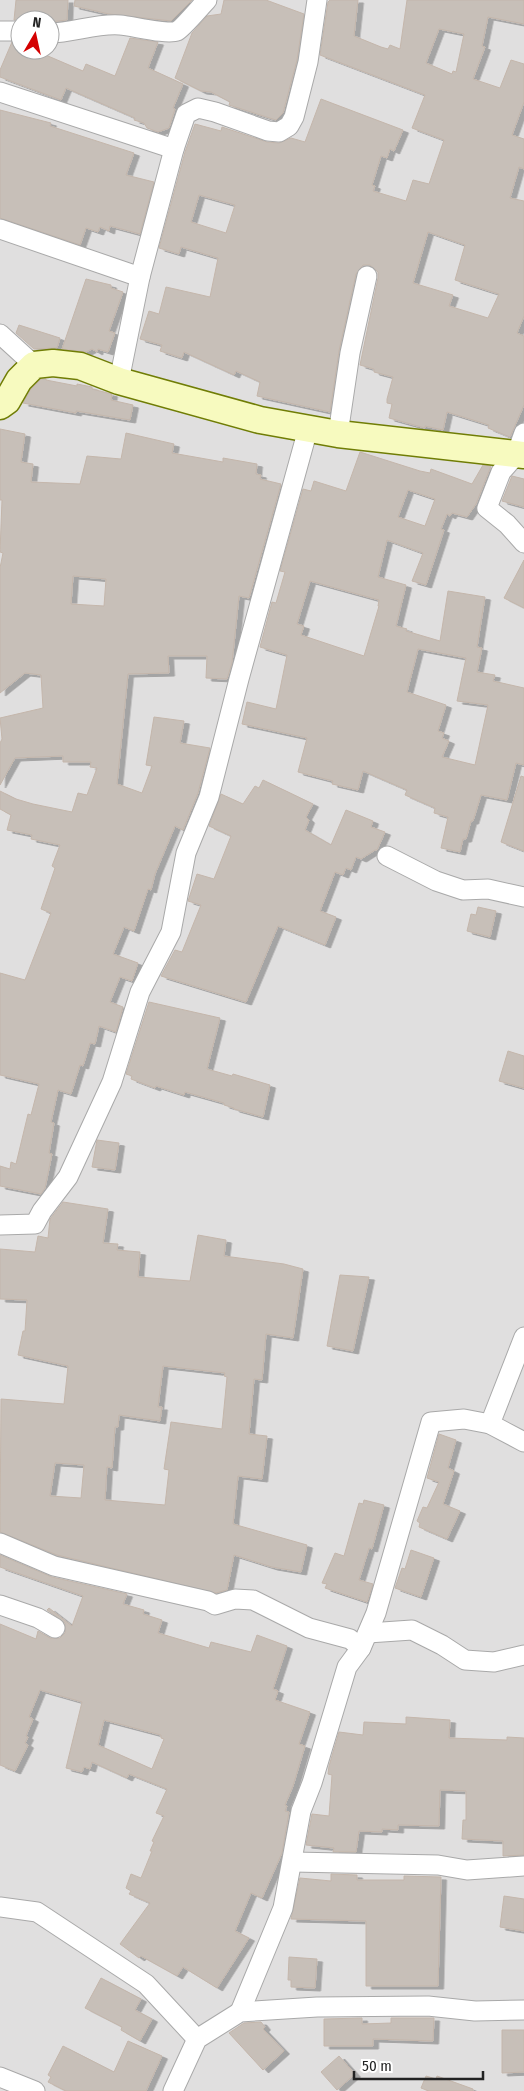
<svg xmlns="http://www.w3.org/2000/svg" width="524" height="2091" font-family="'Fira Sans Condensed',sans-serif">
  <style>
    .residential { fill: #e0dfdf; fill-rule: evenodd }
    .building { fill: #c7bfb8; stroke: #c4b6ab; fill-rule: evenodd; filter: url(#shadow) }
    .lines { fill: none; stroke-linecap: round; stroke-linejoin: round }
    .street-casing { stroke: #a9a9a9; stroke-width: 21 }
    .secondary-casing { stroke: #707d05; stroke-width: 29 }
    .street { stroke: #fff; stroke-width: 19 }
    .secondary { stroke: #f7fabf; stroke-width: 26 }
  </style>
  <defs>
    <filter id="shadow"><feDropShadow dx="5.5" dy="3" stdDeviation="0" flood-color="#0004"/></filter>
  </defs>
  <rect width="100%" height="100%" fill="#f2efe9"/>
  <!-- residential -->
  <path class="residential" d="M0 0H524V2091H0ZM20 20H50V50H20Z"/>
  <!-- building -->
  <g class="building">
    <path d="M16 0H68L67 20 50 22V20H14Z"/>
    <path d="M75 0H192L171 21 109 14 74 6Z"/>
    <path d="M224 0H266L304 14 297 60 283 113 276 120 229 105 230 102 211 92 201 91 175 78 192 33 207 16 221 14Z"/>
    <path d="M330 0H358L354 36 381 47 388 49 390 45 400 49 407 0H524V24L488 17 482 46 485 47 473 79 500 88 511 60 524 64V102L512 135 524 139V169L519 167 510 198 524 201V316L517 333 524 336V405L510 437 488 428 489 425 447 412 443 430 425 426V428L389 418 392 404 387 403V399L393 377 374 372V369L360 365 378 278V272L370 265H363L356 274 339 351 330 412 257 396 260 382 236 371 234 375 184 352 182 358 160 351 162 345 140 339 149 311 159 314 166 287 210 297 218 258 181 247 179 254 159 248 185 152 195 124 221 131 222 127 267 142 279 143 291 138 305 142 321 99 403 130 394 151 390 149 387 158 381 156 372 185 375 186 373 191 406 201 413 180 429 184 444 140 412 128 425 95 320 55 328 2ZM439 29 464 34 456 72 453 71 452 74 426 63ZM199 195 235 205 226 233 191 222ZM428 232 465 245 455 280 499 294 488 318 449 306 453 295 413 283Z"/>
    <path d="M130 38 158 42 148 68 183 84 173 108 175 109 169 128 158 132 147 128 144 123 134 120 135 118 66 88 61 100 0 77V70L12 42H20V50H34L83 71 86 64 115 76Z"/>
    <path d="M0 110 51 123 50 126 134 153 126 175 154 182 140 234 110 226 109 231 100 227 98 232 86 228 80 245 0 218Z"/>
    <path d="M86 279 111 285V288L123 292 109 331 115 333 108 352 98 349 97 352 92 349 86 352 62 349Z"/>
    <path d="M19 325 60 338 57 348 34 349 16 333Z"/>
    <path d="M41 379H46V380L77 386V384L92 387V389L112 394 111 400 133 405 130 420 76 411V413L23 403 31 389Z"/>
    <path d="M0 429 25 434 21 462 33 464 31 482 80 484 87 456 121 459 126 433 174 444 172 453 223 462V458L257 464 256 474 261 475 260 479 281 484 249 598 239 596 232 663 227 679 206 678 207 656H168L169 673 128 674 117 784 142 793 152 766 146 765 154 717 184 721 180 743 210 748 198 793 183 830 175 826 155 874 151 890 148 889 134 931 124 927 113 954 138 963 132 981 120 977 110 1002 123 1007 116 1032 99 1026 95 1044 90 1043 83 1066 80 1065 71 1094 58 1090 51 1122 54 1123 49 1153 52 1154 45 1188 41 1194 0 1186V1166L10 1169 11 1162 16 1164 28 1114 31 1115 39 1084 0 1075V973L25 980 51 913 41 909 55 868 52 866 60 845 31 839 32 835 7 830 11 815 0 809V791L16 799 33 804 72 812 78 793 87 795 97 768 90 767 91 762H63V756L15 758 0 785V743L2 739 0 718 43 708 41 675 25 673 0 693V568L3 553 0 552 2 500H0ZM73 576 106 579 104 606 71 604Z"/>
    <path d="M360 452 420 471 430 473 431 469 472 484 483 465 491 466 476 504 467 517 452 513 450 516 447 514 441 529 444 530 426 585 412 581 423 553 387 540 378 577 406 585 396 626 407 629 406 631 440 641 448 591 485 597 477 647 482 648 477 672 495 675 493 681 524 688V765L516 763 507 800 481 795 473 821H471L466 839H463L460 852 441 848 448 817 434 813 435 808 405 795 407 790 363 771 358 790 332 784 333 781 298 772 307 738 242 724 247 702 276 709 287 655 260 647 272 602 276 603 285 572 280 571 303 489 311 491 314 481 346 491ZM408 490 435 499 425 526 398 517ZM310 581 379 600 378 606H379L364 656 301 635 304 626 297 624ZM418 649 466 658 457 701 488 705 475 765 442 757 449 741 442 738 444 733 438 731 446 705 407 692Z"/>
    <path d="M512 476 524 479V507L502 501Z"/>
    <path d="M524 560V608L504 598Z"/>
    <path d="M521 776 524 777V851L501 842Z"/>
    <path d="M263 780 313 804 306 817 309 820 305 830 331 845 346 810 373 821 371 827 385 832 377 850H375L361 859 356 857 351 870 346 868 343 875 335 872 320 911 336 917 325 945 278 926 246 1002 161 976 175 950 182 952 201 905 188 901 197 874 214 879 231 836 209 826 221 794 243 804 255 786 259 788Z"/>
    <path d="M478 907 496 911 490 937 467 931 471 914 476 915Z"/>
    <path d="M149 1002 220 1018 207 1069 232 1076 233 1074 270 1085 263 1117 234 1109V1108L224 1105V1103L185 1092 184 1095 156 1086 155 1088 131 1079 132 1076 126 1074Z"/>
    <path d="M508 1051 524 1056V1088L499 1081Z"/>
    <path d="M97 1140 119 1143 115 1170 92 1167Z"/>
    <path d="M63 1202 108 1209 103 1243 118 1244 117 1250 140 1252 138 1277 190 1281 198 1235 226 1240 224 1256 284 1264 303 1269 293 1338 266 1334 262 1380 254 1379 249 1434 267 1436 262 1479 238 1476 233 1524 307 1545 301 1572 272 1567 234 1555 227 1590 216 1593 57 1555 0 1532 1 1399 64 1404 68 1366 18 1355 23 1331H25L27 1300 0 1299V1249L35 1252 38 1236 48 1238 50 1219ZM163 1366 225 1373 224 1376 227 1377 222 1429 171 1422 164 1469 169 1470 165 1505 105 1500 107 1467 112 1468 115 1427H118L119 1415 160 1421 162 1407H158ZM55 1463 84 1465 81 1498 50 1496Z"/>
    <path d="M340 1275 369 1277 353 1351 327 1346Z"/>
    <path d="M439 1434 456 1440 448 1468 454 1471 443 1504 460 1511 447 1539 419 1527 420 1523 417 1521 423 1507 427 1508 439 1482 427 1478Z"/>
    <path d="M364 1500 384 1505 372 1549 369 1548 359 1580 373 1584 367 1602 325 1588 327 1584 322 1583 335 1553 344 1556 359 1503 363 1504Z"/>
    <path d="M411 1550 434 1558 421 1597 395 1588 402 1568 405 1569Z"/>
    <path d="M0 1555 52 1577 127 1594 123 1604 144 1610 143 1614 162 1620 158 1633 209 1648 211 1642 251 1652 257 1635 287 1646 273 1689 278 1691 275 1700 310 1712 299 1744 305 1746 293 1786 285 1805 287 1806 285 1811 289 1812 282 1853 262 1898 251 1893 235 1931 249 1938 217 1988 183 1967 177 1976 141 1956 139 1958 120 1944 150 1903 129 1894 131 1891 126 1888 131 1874 141 1878 152 1851H150L154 1842 152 1841 164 1816 156 1813 167 1789 129 1774 127 1778 92 1762 90 1769 84 1767 82 1772 66 1768 82 1702 40 1690 29 1717 33 1719 26 1736 28 1737 25 1743 28 1745 15 1771 0 1765V1624L36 1639 38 1631 50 1638H60L65 1633V1623L47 1610 49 1608 72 1626 83 1596 0 1567ZM104 1720 161 1735V1738L164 1739 152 1769 98 1745Z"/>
    <path d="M406 1717 450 1720 449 1738 507 1740V1737L524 1738V1855L503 1856V1841L462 1839 463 1820H466V1791L440 1790 439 1826 398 1825V1830L382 1829V1832L359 1831 356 1852H333L334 1848 306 1845 312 1814 329 1816 332 1775 328 1774 329 1766 339 1732 363 1735 364 1722 406 1724Z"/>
    <path d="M331 1874 357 1875V1880H404V1876L441 1877 438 1986H366V1921L291 1919 300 1878 331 1881Z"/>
    <path d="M504 1896 524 1899V1931L500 1927Z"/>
    <path d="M289 1957 317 1959 315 1988 291 1987V1980H288Z"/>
    <path d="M101 1978 141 1999 135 2010 152 2019 140 2041 121 2030 122 2027 85 2008Z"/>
    <path d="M362 2018V2024L391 2023V2018H434L433 2041 373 2039V2046H324V2019Z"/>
    <path d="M261 2022 265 2027 263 2029 284 2051 263 2070 229 2033 244 2023Z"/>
    <path d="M502 2030H524V2072L502 2073Z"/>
    <path d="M128 2041 162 2056 146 2091H66L48 2082 51 2077 48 2075 63 2046 114 2072Z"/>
    <path d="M339 2056 355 2074 337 2090 321 2072Z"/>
    <path d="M426 2076 436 2079 437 2076 473 2089V2091H429L421 2088Z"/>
  </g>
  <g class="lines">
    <!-- street casing -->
    <g class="street-casing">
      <g id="street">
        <path d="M0 31H20"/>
        <path d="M50 33C73 33 96 23 120 25 133 26 167 35 177 31 183 28 201 6 207 0"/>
        <path d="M0 92 174 149"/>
        <path d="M0 229 140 277"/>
        <path d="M0 334 34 365"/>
        <path d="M119 381 140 277 174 149 186 114 198 108 215 112 268 131 279 132 289 126 294 117 308 62 317 0"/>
        <path d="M524 433 516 455 501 472 487 508 507 524 524 543"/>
        <path d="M338 434 350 353 367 276"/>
        <path d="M387 856 436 881 463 890 488 889 524 897"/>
        <path d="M0 1225 35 1224 42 1211 68 1177 112 1082 140 992 171 932 186 853 209 797 239 679 308 429"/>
        <path d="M490 1424 524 1337"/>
        <path d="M0 1543 54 1566 208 1601 215 1605 235 1599 253 1600 309 1628 350 1639 361 1648"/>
        <path d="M0 1605 38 1618 55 1628"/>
        <path d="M368 1633 412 1630 442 1645 465 1660 494 1662 524 1655"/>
        <path d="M293 1862 438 1865 467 1870 524 1866"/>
        <path d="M0 1907 37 1912 146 1984 197 2039"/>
        <path d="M240 2012 283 1908 301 1811 312 1783 347 1667 361 1648 376 1613 431 1422 464 1419 490 1424 524 1442"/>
        <path d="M0 2077 35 2091"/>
        <path d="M173 2091 197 2039 240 2012 317 2007 428 2006 475 2011 524 2010"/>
      </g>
    </g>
    <!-- secondary casing -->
    <g class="secondary-casing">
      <path id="secondary" d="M0 406 7 401 19 380 34 365 53 363 80 366 119 381 260 420 338 434 524 455"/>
    </g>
    <!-- street -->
    <use href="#street" class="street"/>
    <!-- secondary -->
    <use href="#secondary" class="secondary"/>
  </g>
  <!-- north arrow -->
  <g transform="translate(35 35) rotate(9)"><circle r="24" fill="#ffffff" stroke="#a7a7a7"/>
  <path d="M0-4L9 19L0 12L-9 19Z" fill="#d40000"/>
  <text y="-8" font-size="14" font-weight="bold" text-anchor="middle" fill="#222222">N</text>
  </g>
  <!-- scale -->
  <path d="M354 2071v8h129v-8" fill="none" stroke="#222222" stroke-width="2.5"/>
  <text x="362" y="2071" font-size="15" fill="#222222" stroke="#ffffff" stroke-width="4" paint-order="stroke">50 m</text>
</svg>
